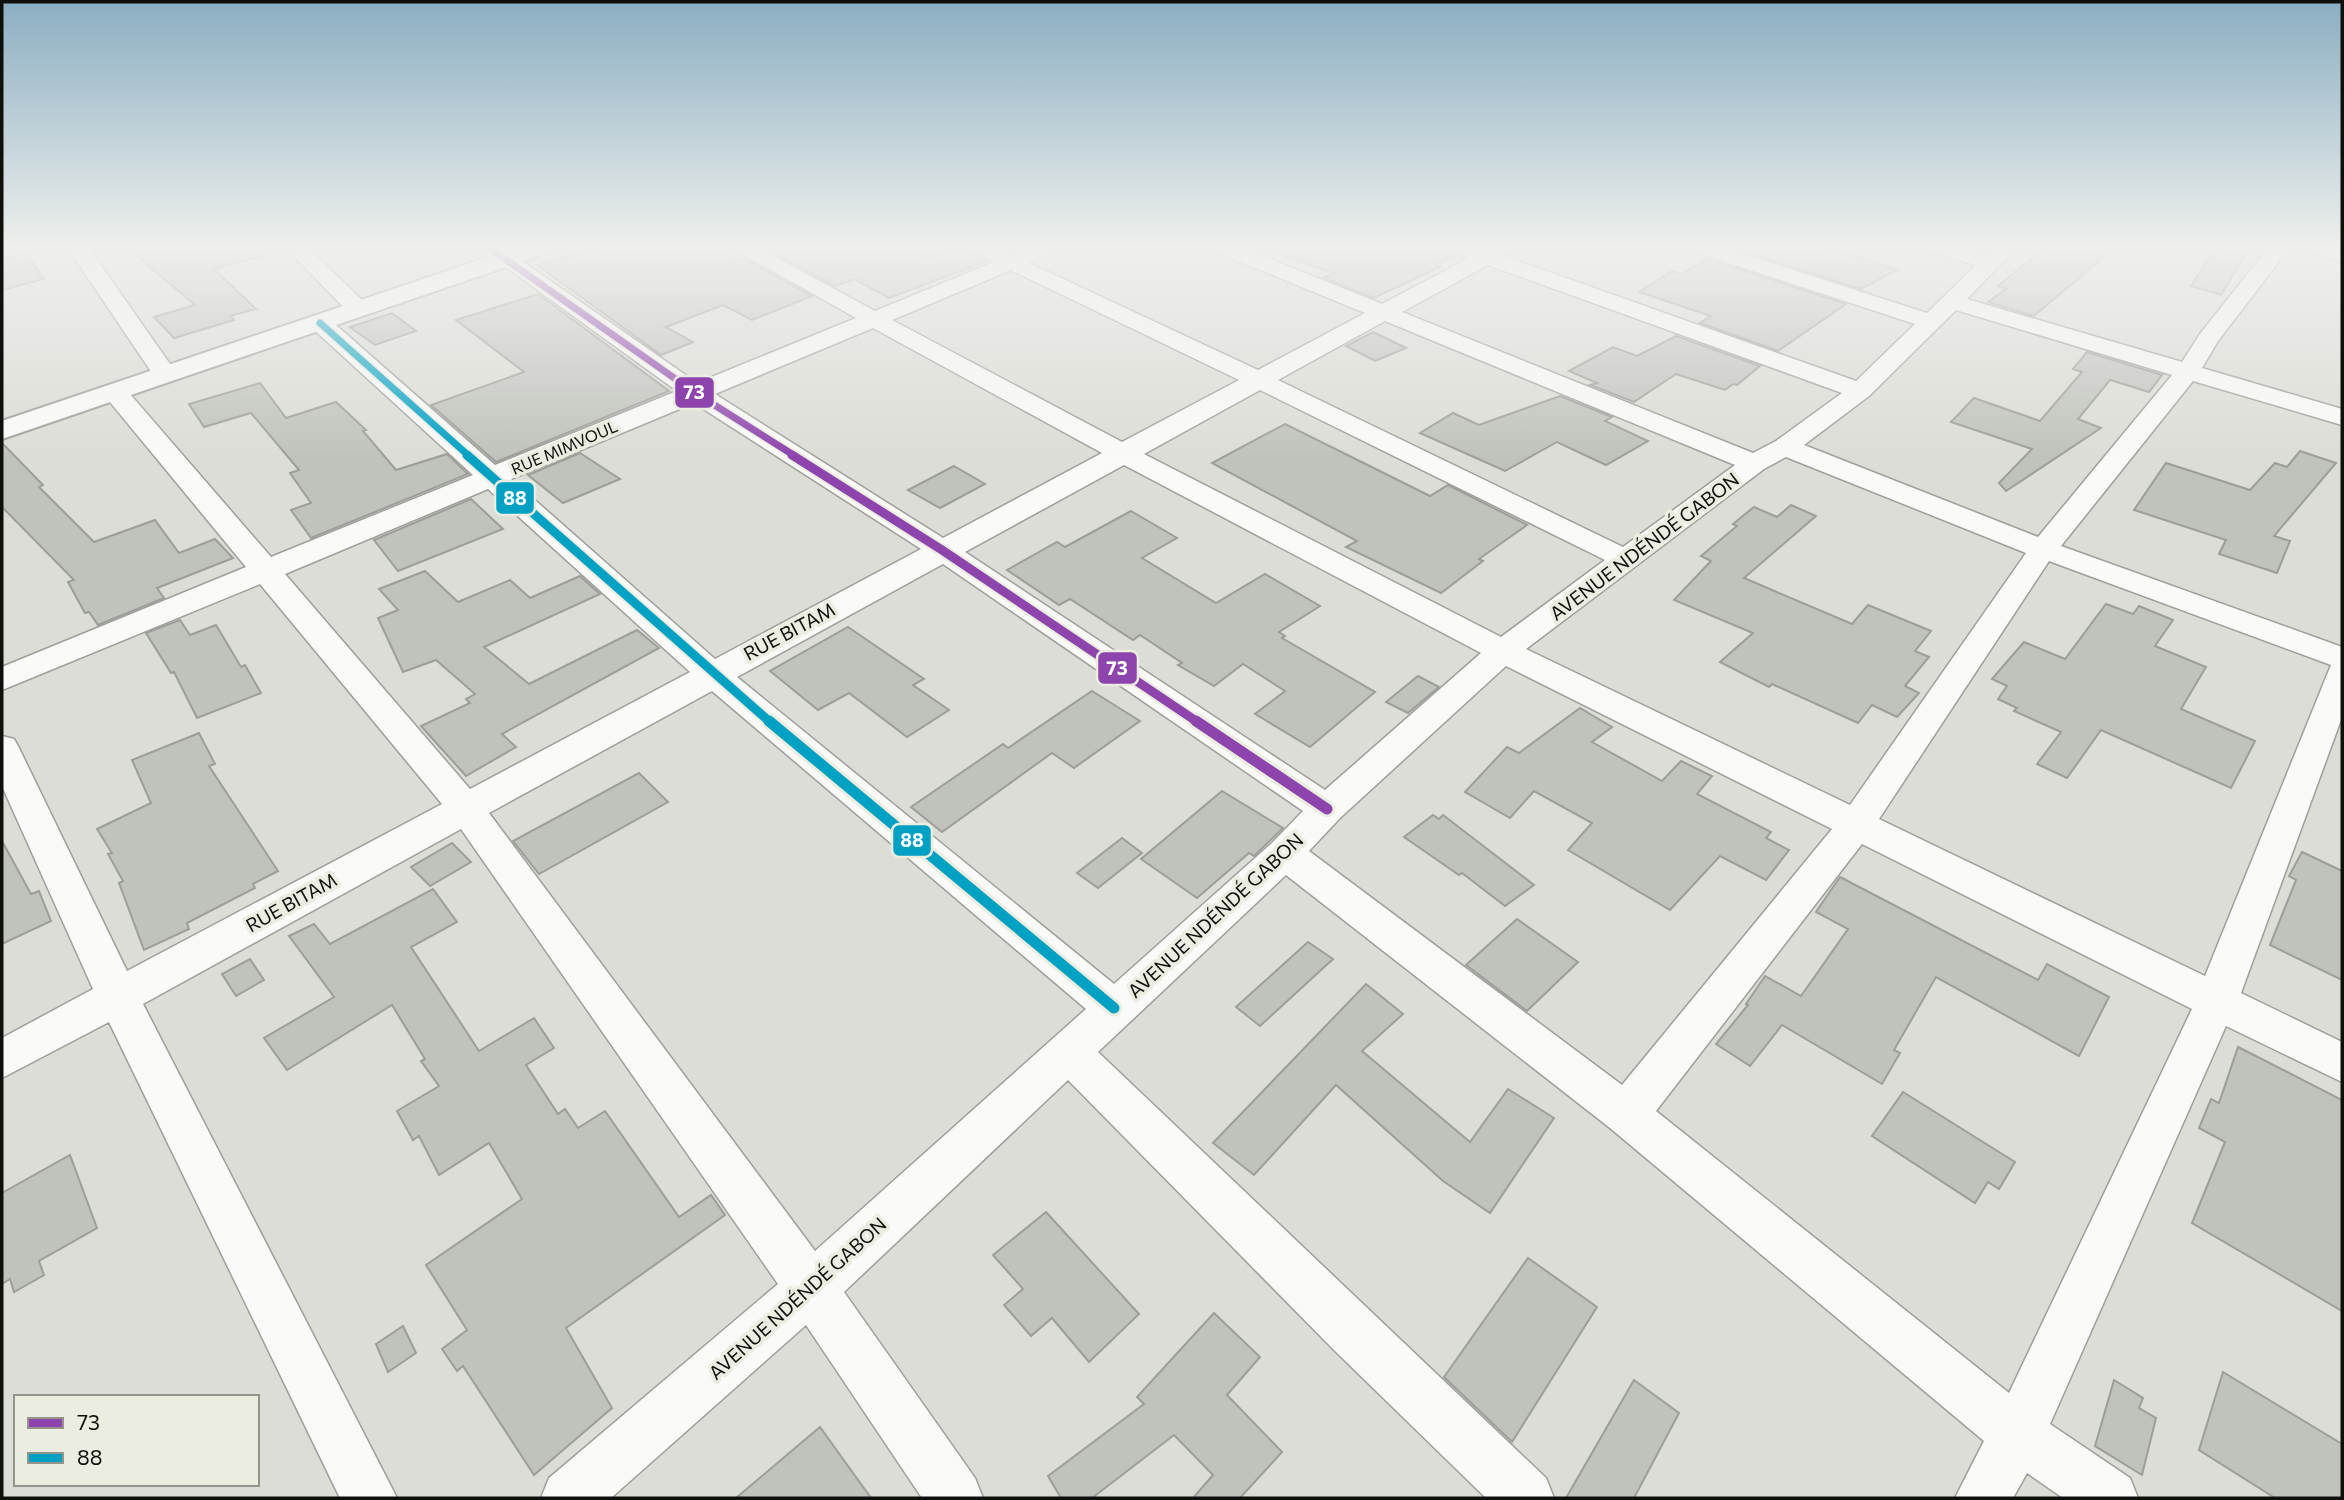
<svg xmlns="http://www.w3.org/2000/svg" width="2344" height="1500" font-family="Commissioner,sans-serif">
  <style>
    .building { fill: #c0c2bc; stroke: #9d9e99; stroke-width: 2 }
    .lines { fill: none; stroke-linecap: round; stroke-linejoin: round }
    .minor-casing { stroke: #9e9f9a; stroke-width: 3 }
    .highway-casing { stroke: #9e9f9a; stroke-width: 4 }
    .minor { fill: #fafaf9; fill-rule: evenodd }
    .highway { fill: #fafaf9; fill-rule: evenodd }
    .bus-1-far2-casing { stroke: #ebede0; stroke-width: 10 }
    .bus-1-far1-casing { stroke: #ebede0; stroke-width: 13 }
    .bus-1-casing { stroke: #ebede0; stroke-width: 17 }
    .bus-2-far2-casing { stroke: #ebede0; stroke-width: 10 }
    .bus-2-far1-casing { stroke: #ebede0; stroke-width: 13 }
    .bus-2-casing { stroke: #ebede0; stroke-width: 17 }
    .bus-1-far2 { stroke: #8e44ad; stroke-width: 7 }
    .bus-1-far1 { stroke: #8e44ad; stroke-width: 9 }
    .bus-1 { stroke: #8e44ad; stroke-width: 11 }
    .bus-2-far2 { stroke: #01a1c4; stroke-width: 7 }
    .bus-2-far1 { stroke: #01a1c4; stroke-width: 9 }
    .bus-2 { stroke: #01a1c4; stroke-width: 11 }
    .labels { text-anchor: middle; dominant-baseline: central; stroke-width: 7; stroke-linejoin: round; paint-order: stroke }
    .far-street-label { font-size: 16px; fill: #0f100c; stroke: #ebede0 }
    .street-label { font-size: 19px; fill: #0f100c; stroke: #ebede0 }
    .line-badge { stroke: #ebede0; stroke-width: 2.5 }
    .badge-label { font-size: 19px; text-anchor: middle; font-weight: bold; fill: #fff }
  </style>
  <rect width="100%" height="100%" fill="#dcddd6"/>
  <!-- building -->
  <g class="building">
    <path d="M127 248H262L263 256 214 269 256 309 230 316 234 320 174 338 154 317 195 305Z"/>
    <path d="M595 248H727L732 251 734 262 745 259 812 296 752 320 723 305 666 327 693 342 661 355 537 265Z"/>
    <path d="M784 248H924L925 257 959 248 987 261 889 298 854 279 835 286 770 251Z"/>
    <path d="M1272 248H1463L1461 254 1435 265 1440 267 1374 298 1323 278 1334 273 1272 252Z"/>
    <path d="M1732 248H1829L1897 270 1861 289Z"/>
    <path d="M2045 248H2106L2098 256 2104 257 2034 316 1988 302 2006 289 1998 286Z"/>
    <path d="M2216 248H2249L2221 295 2191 286Z"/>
    <path d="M26 253 44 279 2 290V259Z"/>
    <path d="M1708 259 1846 304 1778 351 1700 323 1711 316 1639 292 1672 271 1681 274Z"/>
    <path d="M538 294 669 391 496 462 431 405 524 372 456 320Z"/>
    <path d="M392 313 416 331 375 345 350 327Z"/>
    <path d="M1373 332 1406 348 1375 361 1346 346Z"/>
    <path d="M1676 336 1760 366 1737 385 1733 384 1725 390 1676 374 1634 402 1590 385 1597 383 1569 371 1613 347 1637 356Z"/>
    <path d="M2087 352 2162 375 2149 392 2110 380 2078 419 2101 428 2006 491 1999 483 2032 449 1951 422 1974 398 2040 421 2082 372 2073 369Z"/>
    <path d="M260 383 286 418 336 402 366 430 363 431 396 470 447 454 468 474 311 538 291 510 311 503 290 473 299 470 251 413 204 427 189 404Z"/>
    <path d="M1560 396 1612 417 1605 421 1648 441 1606 465 1557 442 1505 471 1420 433 1453 413 1479 425Z"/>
    <path d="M1285 424 1430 496 1448 485 1527 525 1479 559 1483 561 1441 593 1346 547 1357 541 1212 463Z"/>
    <path d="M2 443 43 485 39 487 94 542 155 520 179 553 215 539 233 558 157 588 164 598 98 625 89 612 85 613 68 582 74 580 2 507Z"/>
    <path d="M2300 451 2336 463 2274 536 2290 541 2277 573 2219 554 2226 540 2134 510 2166 463 2250 490 2275 463 2287 467Z"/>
    <path d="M580 453 620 479 563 503 528 475Z"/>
    <path d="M954 466 985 484 940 508 908 490Z"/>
    <path d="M471 499 503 529 398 571 374 540Z"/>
    <path d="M1791 505 1816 516 1744 578 1852 624 1868 605 1931 631 1915 651 1929 657 1905 686 1919 693 1897 717 1872 705 1858 723 1772 684 1769 687 1720 662 1753 633 1674 600 1711 561 1701 556 1737 526 1733 524 1754 507 1777 517Z"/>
    <path d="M1131 511 1177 538 1142 558 1216 603 1265 574 1320 606 1279 632 1285 636 1282 638 1375 692 1310 747 1255 714 1285 691 1243 664 1214 686 1178 665 1182 663 1140 635 1133 640 1070 599 1059 605 1007 570 1057 542 1065 547Z"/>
    <path d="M425 571 458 602 510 580 530 598 580 576 600 594 484 647 529 684 637 630 659 648 502 734 516 747 466 776 421 726 470 703 466 699 475 694 436 660 403 672 378 618 398 610 379 589Z"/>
    <path d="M2106 604 2133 614 2139 606 2173 620 2155 646 2206 667 2181 709 2255 741 2231 788 2101 730 2067 778 2037 764 2061 732 2014 711 2017 708 1998 699 2007 686 1992 679 2024 642 2065 659Z"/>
    <path d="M180 620 190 635 216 625 241 667 245 665 261 693 197 718 174 672 171 673 146 633Z"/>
    <path d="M848 627 924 679 913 685 949 710 907 737 849 693 818 710 770 671Z"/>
    <path d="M1418 676 1439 687 1408 713 1386 702Z"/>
    <path d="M1092 691 1140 721 1074 768 1052 753 942 832 911 807 1003 744 1008 748Z"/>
    <path d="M1580 708 1612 727 1592 742 1662 781 1681 761 1712 776 1697 794 1771 832 1766 838 1789 850 1766 880 1720 856 1670 910 1568 850 1592 823 1534 791 1510 818 1465 792 1507 747 1519 753Z"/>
    <path d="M199 733 215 764 209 766 278 871 253 884 255 888 187 923 189 929 144 950 119 883 123 881 108 854 112 853 97 829 151 803 132 760Z"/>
    <path d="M639 773 668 802 539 874 513 841Z"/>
    <path d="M1222 791 1283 828 1254 856 1249 853 1197 898 1141 859Z"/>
    <path d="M1433 815 1439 819 1443 815 1534 885 1505 906 1462 873 1459 875 1404 837Z"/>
    <path d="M1122 838 1142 853 1098 888 1077 873Z"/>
    <path d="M2 841 31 894 39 891 51 921 2 944Z"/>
    <path d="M452 843 471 862 430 886 411 867Z"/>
    <path d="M2302 852 2342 871V980L2270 945 2296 880 2289 876Z"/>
    <path d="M1840 877 2038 980 2047 964 2109 997 2079 1056 1936 977 1894 1050 1900 1053 1882 1084 1782 1025 1750 1066 1716 1044 1748 1005 1746 1004 1765 976 1801 996 1848 929 1816 912Z"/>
    <path d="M433 889 457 922 411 947 479 1051 534 1018 554 1048 526 1065 558 1114 565 1109 578 1128 605 1111 679 1217 711 1195 725 1215 566 1328 612 1408 534 1475 463 1366 457 1371 442 1349 467 1330 426 1265 522 1199 489 1143 439 1175 419 1136 413 1140 397 1111 439 1086 421 1061 425 1059 392 1005 287 1070 264 1038 334 997 289 936 314 924 330 944Z"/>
    <path d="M1517 919 1578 962 1527 1011 1466 965Z"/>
    <path d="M1308 942 1333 959 1260 1026 1236 1007Z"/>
    <path d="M250 959 264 980 236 996 222 974Z"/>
    <path d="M1366 984 1403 1014 1362 1051 1470 1142 1508 1089 1554 1118 1490 1213 1443 1181 1336 1085 1254 1175 1213 1143Z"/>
    <path d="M2238 1047 2342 1100V1311L2192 1223 2225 1142 2199 1128 2211 1099 2219 1103Z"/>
    <path d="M1903 1092 2015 1162 1999 1189 1988 1182 1975 1203 1872 1136Z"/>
    <path d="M70 1155 97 1228 39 1261 44 1275 14 1292 10 1279 2 1284V1193Z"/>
    <path d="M1046 1212 1139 1314 1089 1362 1052 1318 1031 1336 1004 1305 1023 1289 993 1255Z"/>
    <path d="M1528 1258 1597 1307 1512 1442 1444 1377Z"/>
    <path d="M1214 1313 1260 1357 1227 1395 1282 1452 1240 1498H1193L1213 1475 1174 1435 1092 1498H1061L1048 1476 1144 1404 1137 1397Z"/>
    <path d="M403 1326 416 1353 388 1372 376 1344Z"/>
    <path d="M2223 1372 2342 1444V1498H2275L2199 1450Z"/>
    <path d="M1634 1380 1679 1413 1634 1498H1566Z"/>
    <path d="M2114 1380 2143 1398 2139 1408 2156 1418 2142 1475 2095 1446Z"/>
    <path d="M820 1427 871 1498H736L788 1454Z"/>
  </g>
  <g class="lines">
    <!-- minor casing -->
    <g class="minor-casing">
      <g id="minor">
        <path d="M67 247H88L177 374 174 379H156Z"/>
        <path d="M285 247H307L365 303 368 308 365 313H349Z"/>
        <path d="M478 247H502L697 383 856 318 730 247H757L875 311 994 262 969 247H997L1012 255 1030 247H1059L1029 263 1258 370 1365 313 1214 251 1211 247H1241L1382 304 1469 258 1463 252 1466 248 1515 247 1504 256 1856 381 1915 324 1692 251 1689 247H1722L1927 313 1976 265 1929 251 1926 247H1961L1987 255 1995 247H2017L1967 299 2182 362 2200 334 2269 247H2290L2218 341 2202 368 2342 409V425L2193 381 2061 546 2342 647V717L2241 993 2342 1042V1082L2226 1026 2050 1424 2130 1478 2138 1498H2063L2027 1473 2013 1498H1955L1984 1441 1610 1128 1286 875 1098 1052 1546 1478 1554 1498H1486L1334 1350 1068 1080 844 1292 975 1478 983 1498H922L806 1325 611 1498H541L549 1478 778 1284 461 829 143 1004 397 1498H340L109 1022 2 1078V1038L93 989 2 786V736L14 739 19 748 127 971 442 804 260 584 2 690V667L246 567 105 396 102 391 105 386H123L271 557 473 475 312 328 309 323 312 318H328L495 465 677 391ZM1488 265 1842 393 1776 441 1753 453 1402 312ZM1011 270 1239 380 1122 442 892 320ZM1956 310 2172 375 2038 537 1804 445 1869 396ZM1385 321 1735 465 1623 547 1278 380ZM873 328 1102 453 943 538 715 394ZM1260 390 1605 560 1501 637 1144 454ZM694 403 921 549 715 659 511 479ZM1786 457 2026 553 1850 805 1526 649 1764 469ZM1124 465 1481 653 1325 790 965 552ZM488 489 690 672 470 789 285 574ZM2049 561 2331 665 2205 976 1879 819ZM943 564 1303 811 1272 843 1114 984 737 677ZM1506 666 1832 829 1622 1085 1309 851 1340 818ZM712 691 1086 1009 815 1251 489 813ZM1862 844 2192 1009 2009 1393 1656 1111Z"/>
        <path d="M2302 247 2342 249V261L2305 251Z"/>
      </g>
    </g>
    <!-- highway casing -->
    <g class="highway-casing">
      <path id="highway" d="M518 247H553L550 252 2 439V421Z"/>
    </g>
    <!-- minor -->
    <use href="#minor" class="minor"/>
    <!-- highway -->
    <use href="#highway" class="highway"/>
    <!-- bus-1-far2 casing -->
    <g class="bus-1-far2-casing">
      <path id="bus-1-far2" d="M488 247 694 392 795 456"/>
    </g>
    <!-- bus-1-far1 casing -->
    <g class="bus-1-far1-casing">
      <path id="bus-1-far1" d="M792 455 942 550 1199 723"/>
    </g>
    <!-- bus-1 casing -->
    <g class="bus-1-casing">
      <path id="bus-1" d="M1196 721 1327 809"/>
    </g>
    <!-- bus-2-far2 casing -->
    <g class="bus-2-far2-casing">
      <path id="bus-2-far2" d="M320 323 469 456"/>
    </g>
    <!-- bus-2-far1 casing -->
    <g class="bus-2-far1-casing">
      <path id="bus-2-far1" d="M467 455 771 723"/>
    </g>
    <!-- bus-2 casing -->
    <g class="bus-2-casing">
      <path id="bus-2" d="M769 721 1114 1008"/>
    </g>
    <!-- bus-1-far2 -->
    <use href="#bus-1-far2" class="bus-1-far2"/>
    <!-- bus-1-far1 -->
    <use href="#bus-1-far1" class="bus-1-far1"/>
    <!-- bus-1 -->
    <use href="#bus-1" class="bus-1"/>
    <!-- bus-2-far2 -->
    <use href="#bus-2-far2" class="bus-2-far2"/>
    <!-- bus-2-far1 -->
    <use href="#bus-2-far1" class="bus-2-far1"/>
    <!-- bus-2 -->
    <use href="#bus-2" class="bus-2"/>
  </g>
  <!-- sky -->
  <linearGradient id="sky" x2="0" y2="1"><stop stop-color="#8baec2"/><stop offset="0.54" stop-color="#eff0ed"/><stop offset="1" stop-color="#eff0ed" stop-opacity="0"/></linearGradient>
  <rect width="2344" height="458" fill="url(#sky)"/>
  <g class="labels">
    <!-- far-street labels -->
    <g class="far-street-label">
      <text transform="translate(564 447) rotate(-23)">RUE MIMVOUL</text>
    </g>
    <!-- street labels -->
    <g class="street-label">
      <text transform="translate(1644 546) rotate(-37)">AVENUE NDÉNDÉ GABON</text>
      <text transform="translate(789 631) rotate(-28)">RUE BITAM</text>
      <text transform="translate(291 902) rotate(-29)">RUE BITAM</text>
      <text transform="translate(1215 915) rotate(-43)">AVENUE NDÉNDÉ GABON</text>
      <text transform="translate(797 1298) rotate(-42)">AVENUE NDÉNDÉ GABON</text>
    </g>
  </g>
  <g class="line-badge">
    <rect x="674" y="376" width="41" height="33" rx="7" fill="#8e44ad"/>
    <rect x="495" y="481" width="40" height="34" rx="7" fill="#01a1c4"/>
    <rect x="1097" y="651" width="41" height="34" rx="7" fill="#8e44ad"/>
    <rect x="892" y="824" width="40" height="33" rx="7" fill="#01a1c4"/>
  </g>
  <g class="badge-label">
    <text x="694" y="399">73</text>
    <text x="515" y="505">88</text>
    <text x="1117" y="675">73</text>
    <text x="912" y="847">88</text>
  </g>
  <!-- border -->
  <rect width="2344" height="1500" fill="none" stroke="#0f100c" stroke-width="7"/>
  <!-- legend -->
  <rect x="14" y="1395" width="245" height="91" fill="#ebede0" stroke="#93958b" stroke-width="2"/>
  <rect x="28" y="1418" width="35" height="10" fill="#8e44ad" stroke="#93958b" stroke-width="2"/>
  <text x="77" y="1430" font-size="21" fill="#0f100c">73</text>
  <rect x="28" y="1453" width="35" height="10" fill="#01a1c4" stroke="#93958b" stroke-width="2"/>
  <text x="77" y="1465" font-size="21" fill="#0f100c">88</text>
</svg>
